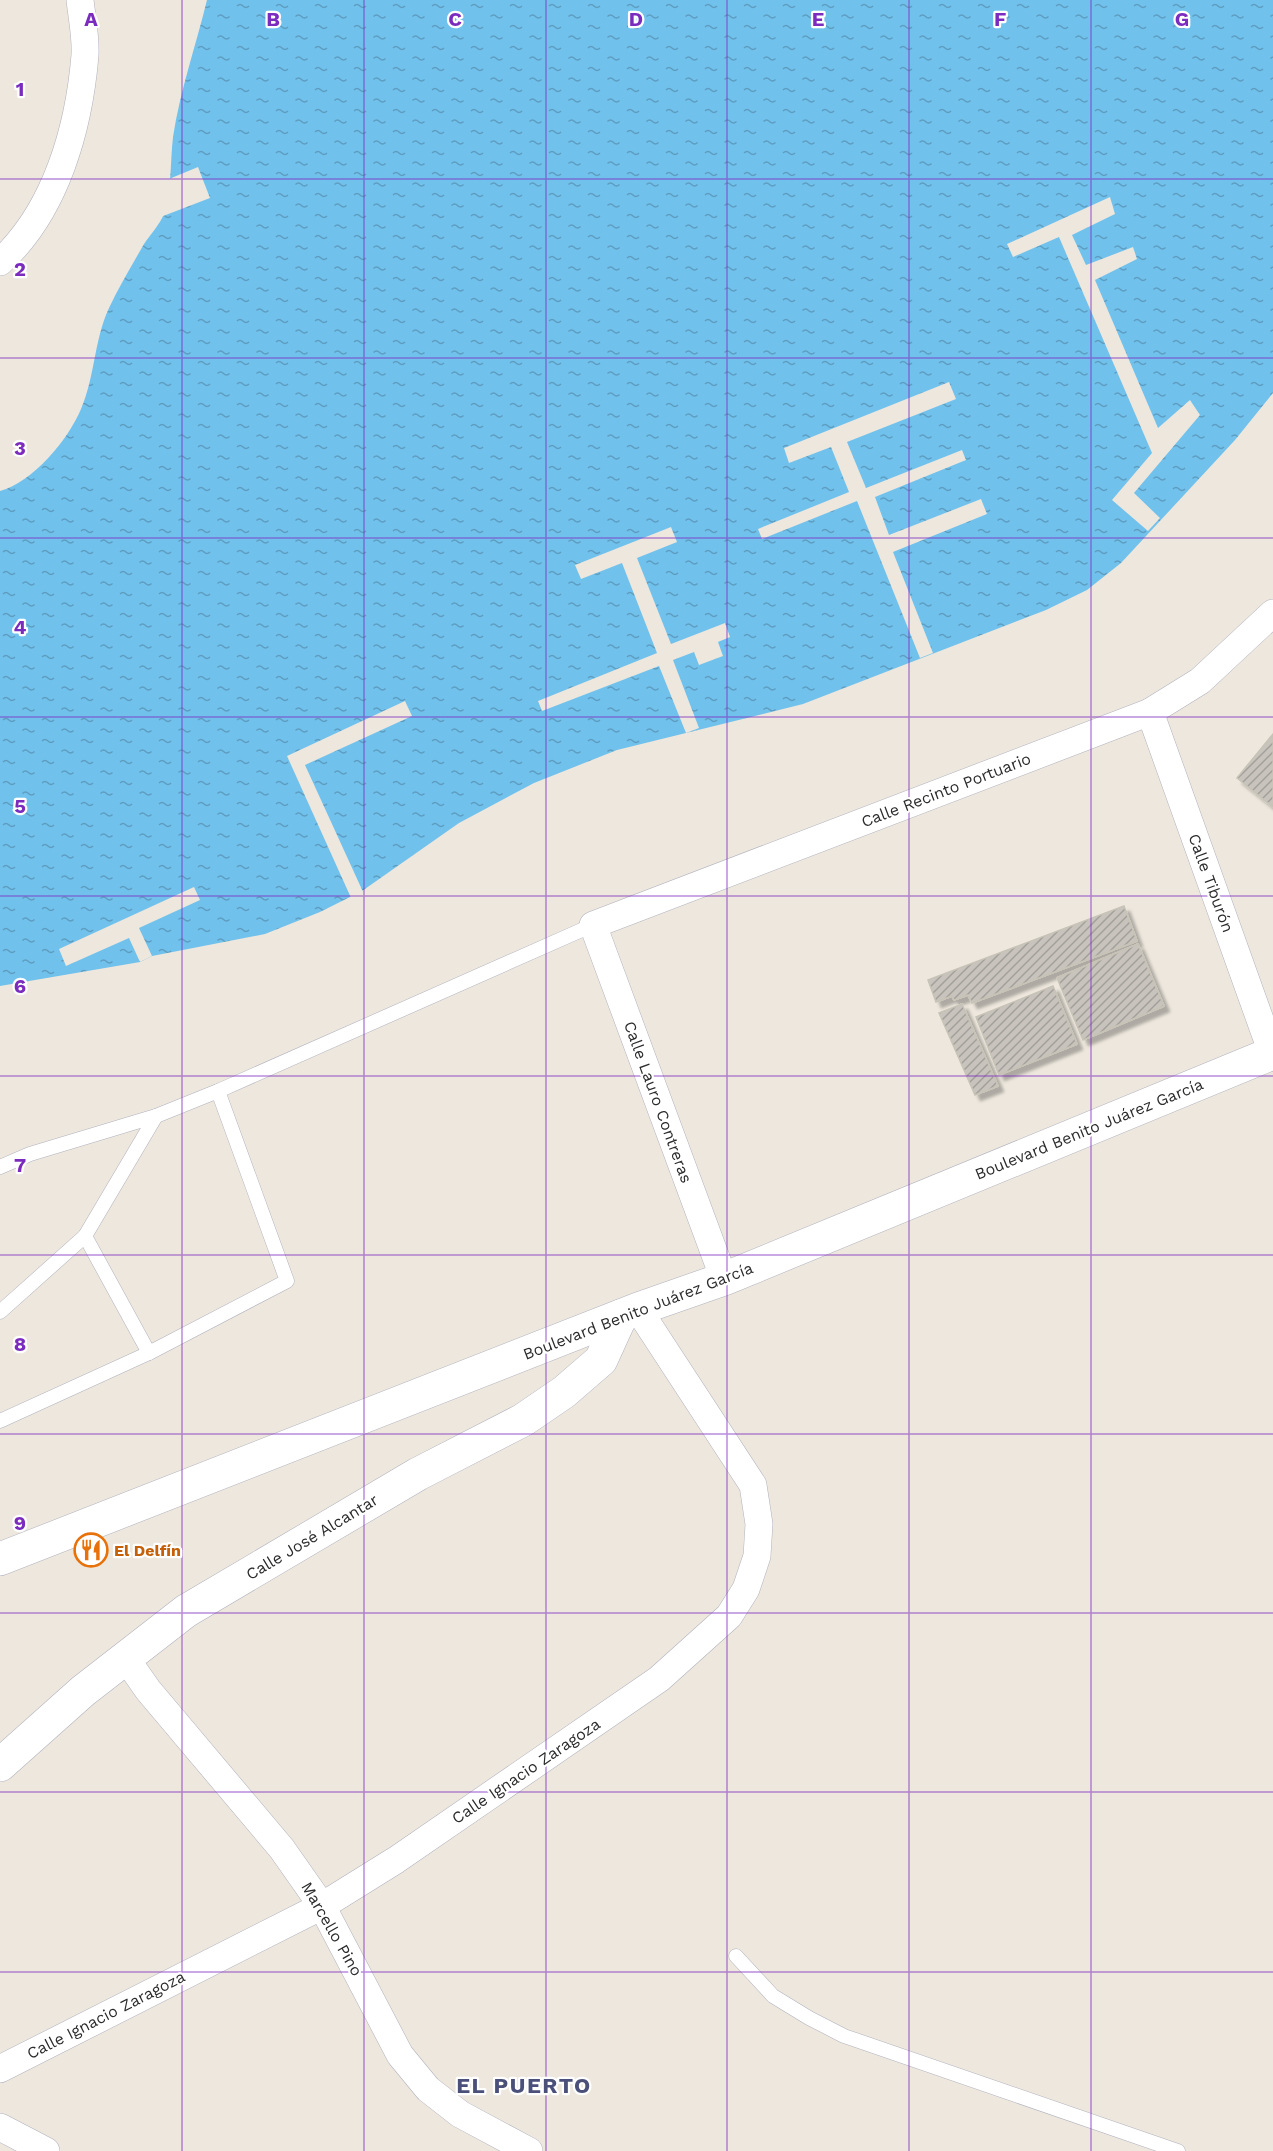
<svg xmlns="http://www.w3.org/2000/svg" width="1273" height="2151" font-family="'Work Sans',sans-serif">
  <style>
    .water { fill: url(#water-ripples) }
    .pier { fill: #ede7dd }
    .building { fill: url(#building-hatch); stroke: #c8c3b7; stroke-width: 1.5; filter: url(#shadow) }
    .lines { fill: none; stroke-linecap: round; stroke-linejoin: round }
    .service-casing { stroke: #b1b2be; stroke-width: 15 }
    .minor-casing { stroke: #b1b2be; stroke-width: 28 }
    .tertiary-casing { stroke: #b1b2be; stroke-width: 34 }
    .service { stroke: #fff; stroke-width: 14 }
    .minor { stroke: #fff; stroke-width: 27 }
    .tertiary { stroke: #fff; stroke-width: 33 }
    .grid { fill: none; stroke: #7b2cbf; stroke-width: 1.5; stroke-opacity: 0.55 }
    .labels { text-anchor: middle; dominant-baseline: central; stroke-width: 4.5; stroke-linejoin: round; paint-order: stroke }
    .street-label { font-size: 16px; fill: #2b2b2b; stroke: #fff }
    .food-label { font-size: 16px; font-weight: bold; fill: #c56008; stroke: #fff; text-anchor: start }
    .district-label { font-size: 22px; font-weight: bold; letter-spacing: 1.5px; fill: #4b507b; stroke: #fff }
    .grid-label { font-size: 20px; text-anchor: middle; font-weight: bold; fill: #7b2cbf; stroke: #fff; stroke-width: 4.5; stroke-linejoin: round; paint-order: stroke }
  </style>
  <defs>
    <pattern id="water-ripples" width="26" height="14" patternUnits="userSpaceOnUse" patternTransform="scale(1.5)"><rect width="26" height="14" fill="#71c1ed"/><path d="M2 4q2-2 4 0t4 0M15 11q2-2 4 0t4 0" fill="none" stroke="#5d9dc0"/></pattern>
    <pattern id="building-hatch" width="6" height="6" patternUnits="userSpaceOnUse" patternTransform="scale(1.5)"><rect width="6" height="6" fill="#c8c4bd"/><path d="M-1 1l2-2M0 6l6-6M5 7l2-2" fill="none" stroke="#a39f9a"/></pattern>
    <filter id="shadow"><feDropShadow dx="5.5" dy="5.5" stdDeviation="1.5" flood-color="#0004"/></filter>
  </defs>
  <rect width="100%" height="100%" fill="#ede7dd"/>
  <!-- water -->
  <path class="water" d="M207 0H1273V393L1235 440 1121 563 1087 590 1046 610 803 704 617 750 534 783 459 823 362 891 320 912 265 934 152 956 140 962 0 986V491C33 482 68 440 81 409 95 377 94 340 109 308 119 287 132 265 144 244 150 235 160 224 164 214 172 188 170 163 173 137 180 91 196 45 207 0Z"/>
  <!-- pier -->
  <g class="pier">
    <path d="M198 167 210 198 158 218 169 179Z"/>
    <path d="M1110 197 1115 214 1072 235 1086 265 1133 247 1137 259 1095 280 1158 428 1190 400 1200 415 1134 493 1160 518 1148 531 1112 500 1152 453 1059 237 1013 257 1007 244Z"/>
    <path d="M949 382 956 399 847 442 866 488 962 450 966 460 875 497 889 535 981 499 987 514 893 552 933 653 920 658 857 501 762 539 758 529 849 492 831 447 789 463 784 448Z"/>
    <path d="M671 527 677 542 637 558 671 644 725 623 730 637 718 642 723 656 699 665 694 652 673 660 699 728 686 733 659 666 542 711 538 701 657 653 622 563 581 579 575 565Z"/>
    <path d="M405 701 412 716 305 765 364 894 352 900 287 756Z"/>
    <path d="M194 887 200 900 139 928 152 956 140 962 129 938 66 966 59 949Z"/>
  </g>
  <!-- building -->
  <g class="building">
    <path d="M1273 734V807L1237 778Z"/>
    <path d="M1124 906 1137 941 972 1003 968 995 954 1000 952 996 936 1002 928 980Z"/>
    <path d="M1138 944 1164 1006 1083 1040 1057 978Z"/>
    <path d="M1053 986 1077 1044 999 1075 976 1017Z"/>
    <path d="M962 1004 998 1086 975 1095 939 1013Z"/>
  </g>
  <g class="lines">
    <!-- service casing -->
    <g class="service-casing">
      <g id="service">
        <path d="M0 1167 30 1154 156 1116 218 1091 593 925"/>
        <path d="M0 1312 85 1236"/>
        <path d="M149 1353 85 1236 156 1116"/>
        <path d="M0 1421 149 1353 287 1281 218 1091"/>
        <path d="M736 1956 773 1996 809 2018 844 2036 1178 2151"/>
      </g>
    </g>
    <!-- minor casing -->
    <g class="minor-casing">
      <g id="minor">
        <path d="M0 262C56 211 79 128 85 55 86 37 82 18 80 0"/>
        <path d="M1150 712 1272 1053"/>
        <path d="M724 1279 593 925 1150 712 1200 681 1273 613"/>
        <path d="M125 1657 148 1690 282 1849 322 1906 400 2055 428 2089 460 2114 529 2151"/>
        <path d="M0 2069 322 1906 396 1860 659 1679 729 1616 746 1589 757 1556 759 1524 753 1485 638 1309"/>
        <path d="M0 2127 46 2151"/>
      </g>
    </g>
    <!-- tertiary casing -->
    <g class="tertiary-casing">
      <g id="tertiary">
        <path d="M0 1559 638 1309 724 1279 1273 1053"/>
        <path d="M0 1765 83 1691 186 1611 418 1474 523 1420 564 1392 601 1360 621 1316"/>
      </g>
    </g>
    <!-- service -->
    <use href="#service" class="service"/>
    <!-- minor -->
    <use href="#minor" class="minor"/>
    <!-- tertiary -->
    <use href="#tertiary" class="tertiary"/>
  </g>
  <!-- grid -->
  <path class="grid" d="M182 0V2151M364 0V2151M546 0V2151M727 0V2151M909 0V2151M1091 0V2151M0 179H1273M0 358H1273M0 538H1273M0 717H1273M0 896H1273M0 1076H1273M0 1255H1273M0 1434H1273M0 1613H1273M0 1792H1273M0 1972H1273"/>
  <!-- icons -->
  <defs>
    <g id="restaurant-ring" transform="scale(1.725)"><circle r="9.5" fill="#fff" stroke="#e8710a" stroke-width="1.5"/><path d="M-5-6h1v4h1v-4h1v4h1v-4h1v5L-1.5 .5V6h-2V.5L-5-1ZM5-6V6H3V1.5H1.5Q1.5-4 5-6Z" fill="#e8710a"/></g>
  </defs>
  <g fill-rule="evenodd">
    <use href="#restaurant-ring" x="91" y="1550"/>
  </g>
  <g class="labels">
    <!-- street labels -->
    <g class="street-label">
      <text transform="translate(946 790) rotate(-21)">Calle Recinto Portuario</text>
      <text transform="translate(1211 883) rotate(70)">Calle Tiburón</text>
      <text transform="translate(658 1102) rotate(70)">Calle Lauro Contreras</text>
      <text transform="translate(1089 1129) rotate(-22)">Boulevard Benito Juárez García</text>
      <text transform="translate(638 1311) rotate(-21)">Boulevard Benito Juárez García</text>
      <text transform="translate(312 1537) rotate(-31)">Calle José Alcantar</text>
      <text transform="translate(526 1771) rotate(-34)">Calle Ignacio Zaragoza</text>
      <text transform="translate(332 1929) rotate(60)">Marcello Pino</text>
      <text transform="translate(106 2015) rotate(-27)">Calle Ignacio Zaragoza</text>
    </g>
    <!-- food labels -->
    <g class="food-label">
      <text x="114" y="1550">El Delfín</text>
    </g>
    <!-- district labels -->
    <g class="district-label">
      <text x="524" y="2085">EL PUERTO</text>
    </g>
  </g>
  <g class="grid-label">
    <text x="91" y="26">A</text>
    <text x="273" y="26">B</text>
    <text x="455" y="26">C</text>
    <text x="636" y="26">D</text>
    <text x="818" y="26">E</text>
    <text x="1000" y="26">F</text>
    <text x="1182" y="26">G</text>
    <text x="20" y="96">1</text>
    <text x="20" y="276">2</text>
    <text x="20" y="455">3</text>
    <text x="20" y="634">4</text>
    <text x="20" y="813">5</text>
    <text x="20" y="993">6</text>
    <text x="20" y="1172">7</text>
    <text x="20" y="1351">8</text>
    <text x="20" y="1530">9</text>
  </g>
</svg>
